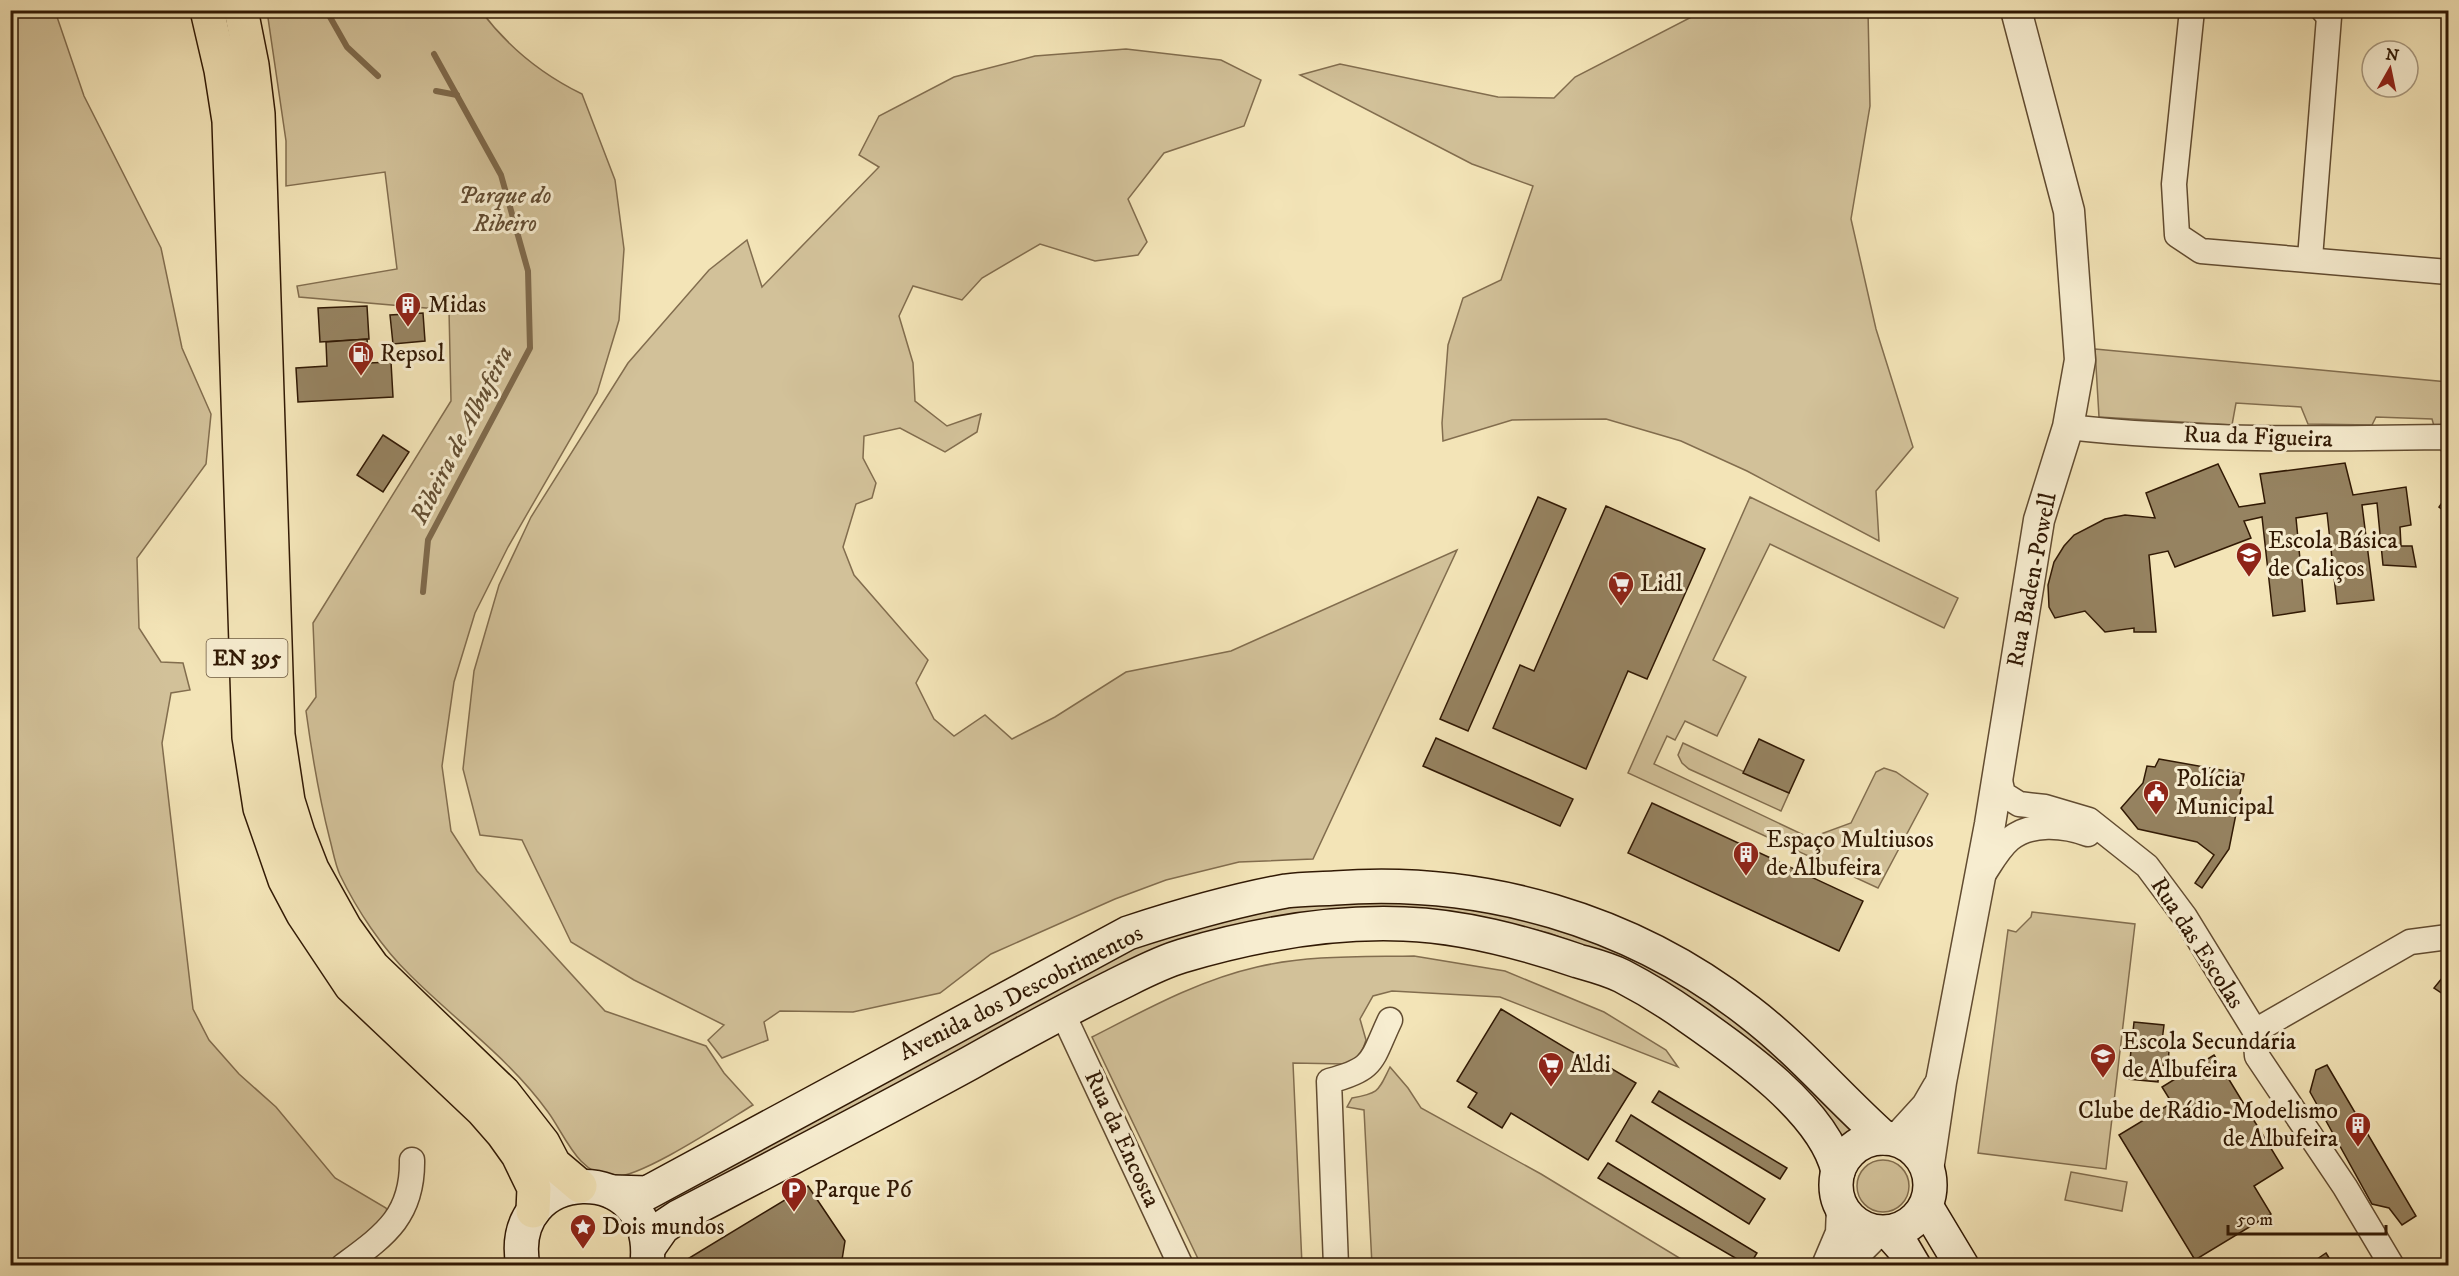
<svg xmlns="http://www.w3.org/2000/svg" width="2459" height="1276" font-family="'IM FELL DW Pica',serif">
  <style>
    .green { fill: #d2c199; stroke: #826d4e; stroke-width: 1.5 }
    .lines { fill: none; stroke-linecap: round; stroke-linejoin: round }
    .stream { stroke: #7e694b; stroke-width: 6 }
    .building { fill: #968361; stroke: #311904; stroke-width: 1.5 }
    .minor-casing { stroke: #624c31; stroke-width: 27 }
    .tertiary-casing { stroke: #624c31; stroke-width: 33 }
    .secondary-casing { stroke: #311904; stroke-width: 36 }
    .primary-casing { stroke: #311904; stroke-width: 36 }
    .minor { stroke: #f7edd0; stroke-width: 24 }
    .tertiary { stroke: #f7edd0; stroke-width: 30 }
    .secondary { stroke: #f7edd0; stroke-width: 33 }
    .primary { stroke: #f3e4b7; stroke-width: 33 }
    .labels { text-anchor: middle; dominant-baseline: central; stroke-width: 6; stroke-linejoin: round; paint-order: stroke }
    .shield { fill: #f7edd0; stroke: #6c5941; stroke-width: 1.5 }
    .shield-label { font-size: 22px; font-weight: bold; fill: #311904 }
    .park-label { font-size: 24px; font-style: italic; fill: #614b31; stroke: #f7edd0 }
    .poi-label { font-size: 24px; fill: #311904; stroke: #f7edd0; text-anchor: start }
    .street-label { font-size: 24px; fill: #311904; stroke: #f7edd0 }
    .water-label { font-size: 26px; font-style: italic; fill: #644f33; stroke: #f7edd0 }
  </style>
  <rect width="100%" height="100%" fill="#f3e4b7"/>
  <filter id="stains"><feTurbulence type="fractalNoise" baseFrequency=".00333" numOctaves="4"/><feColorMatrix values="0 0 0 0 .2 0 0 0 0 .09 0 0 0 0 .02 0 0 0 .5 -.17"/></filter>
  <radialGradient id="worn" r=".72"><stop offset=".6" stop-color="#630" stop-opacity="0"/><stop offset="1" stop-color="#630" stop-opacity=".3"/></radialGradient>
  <!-- green -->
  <g class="green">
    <path d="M10 11H55L84 96 161 248 182 348 211 414 206 464 137 558 139 628 161 662 183 663 190 690 171 693 162 743 193 1009 209 1040 239 1074 276 1107 335 1178 386 1208 393 1226 343 1265H11Z"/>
    <path d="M267 11H481C508 47 541 74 582 94L615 180 624 249 619 320 597 393 508 547 475 613 454 682 442 766 451 831 477 871 605 1011 706 1046 724 1073 753 1105C725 1122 641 1178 613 1177 578 1175 565 1135 548 1112 510 1059 456 1021 410 975 382 948 357 910 340 875 335 864 333 851 330 840 319 797 312 755 306 711L316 697 313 623 451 401 449 310 299 297 297 286 397 269 385 172 286 186V141Z"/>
    <path d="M1703 11H1868L1870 106 1851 219 1876 329 1913 447 1876 491 1879 541 1747 471 1681 441 1606 419 1512 420 1443 441 1442 423 1448 345 1463 298 1501 280 1533 186 1472 164 1300 75 1340 64 1498 97 1554 98 1575 77Z"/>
    <path d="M1126 49 1221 60 1261 80 1244 126 1164 153 1128 199 1147 242 1138 255 1095 261 1040 244 982 278 962 300 913 286 899 316 913 363 915 401 947 426 981 414 977 432 945 452 900 428 864 436 863 458 876 483 872 498 856 504 843 547 854 575 928 660 916 683 934 719 954 736 985 715 1012 739 1055 717 1126 672 1231 651 1457 550 1313 859 1239 862 1166 880 1115 899 991 954 940 993 853 1012 780 1011 764 1022 768 1040 722 1058 708 1040 724 1025 634 980 571 942 522 840 480 835 463 769 474 671 499 585 531 517 628 363 709 270 747 240 762 287 879 167 859 155 879 116 954 77 1035 56Z"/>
    <path d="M2095 349 2448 382V427L2434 426 2432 419 2376 417 2372 425 2308 424 2301 407 2236 403 2232 425 2099 417Z"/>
    <path d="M1750 497 1958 598 1944 628 1770 544 1713 660 1746 677 1717 736 1685 721 1675 740 1667 736 1654 764 1810 838 1851 823 1876 772 1884 768 1896 772 1928 794 1878 888 1628 773Z"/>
    <path d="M1683 743 1789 793 1781 811 1689 769 1682 763 1678 755Z"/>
    <path d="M1394 898 1554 921 1708 995 1825 1095 1855 1134 1843 1140 1778 1066 1741 1033 1699 1004 1608 955 1549 933 1490 919 1298 915 651 1219 646 1206 1140 944 1298 902Z"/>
    <path d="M2032 912 2135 924 2106 1169 1978 1153 2008 930 2016 932 2031 917Z"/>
    <path d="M1414 956 1505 971 1604 1012 1666 1050 1678 1067 1500 997 1392 991 1373 996 1360 1019 1366 1040 1361 1055 1346 1064 1293 1063 1302 1265H1201L1092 1037C1145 1010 1199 980 1257 967 1308 955 1362 957 1414 956Z"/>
    <path d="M1390 1067 1408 1088 1421 1108 1541 1174 1691 1265H1372L1364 1110 1347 1107 1352 1098C1380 1093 1378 1091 1390 1067Z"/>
    <circle cx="1883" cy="1186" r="26"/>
    <path d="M2071 1172 2127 1182 2122 1211 2065 1200Z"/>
  </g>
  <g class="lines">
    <!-- stream -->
    <g class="stream">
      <path d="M326 10 347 47 378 76"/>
      <path d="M436 91 457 95"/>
      <path d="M423 592 428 540 530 348 528 271 501 175 434 54"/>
    </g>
  </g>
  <!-- building -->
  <g class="building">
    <path d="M367 306 369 339 320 342 318 308Z"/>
    <path d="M423 313 425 341 393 344 390 315Z"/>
    <path d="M367 339 369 363 391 362 393 397 298 402 296 368 327 366 326 342Z"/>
    <path d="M383 435 409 452 383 492 357 475Z"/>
    <path d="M2345 463 2353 495 2406 487 2411 525 2400 527 2401 546H2412L2416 567 2383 565 2377 503 2362 505 2374 600 2337 604 2327 513 2296 518 2305 611 2273 616 2262 517 2244 521 2251 538 2175 567 2168 551 2149 555 2156 632H2134V628L2105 632 2085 611 2055 618 2049 607 2048 585 2054 562 2064 546 2074 535 2105 519 2125 515 2155 518 2146 493 2218 464 2239 507 2265 503 2260 474Z"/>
    <path d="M2448 494V514L2439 507Z"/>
    <path d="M1538 497 1566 509 1468 731 1440 719Z"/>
    <path d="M1606 506 1705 549 1647 679 1628 671 1586 769 1493 728 1520 665 1534 671Z"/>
    <path d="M1436 738 1573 799 1560 826 1423 766Z"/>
    <path d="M1759 739 1804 760 1789 793 1743 773Z"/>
    <path d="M2159 759 2244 774 2229 849 2202 888 2195 883 2214 855 2197 842 2138 829 2121 808 2143 783 2147 766 2155 767Z"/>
    <path d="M1652 803 1863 901 1839 951 1628 853Z"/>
    <path d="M2447 972 2448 987 2443 994 2434 988Z"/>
    <path d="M1501 1009 1599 1068 1602 1063 1636 1083 1588 1160 1511 1113 1502 1128 1468 1107 1477 1093 1457 1081Z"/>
    <path d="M2134 1022 2164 1025 2161 1049 2169 1050 2168 1066 2159 1065 2158 1082 2128 1079Z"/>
    <path d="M2214 1055 2283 1168 2254 1186 2271 1214 2195 1260 2119 1135 2172 1103 2162 1087Z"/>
    <path d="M2327 1065 2416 1216 2402 1225 2389 1208 2372 1204 2310 1092 2316 1070Z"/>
    <path d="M1659 1091 1787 1168 1780 1179 1652 1102Z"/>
    <path d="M1631 1115 1765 1199 1749 1224 1616 1141Z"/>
    <path d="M1608 1163 1757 1253 1749 1266 1598 1178Z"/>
    <path d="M808 1186 845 1241 841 1266H676Z"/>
    <path d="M2326 1253 2334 1266H2307Z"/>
  </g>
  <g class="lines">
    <!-- minor casing -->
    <g class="minor-casing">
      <g id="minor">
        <path d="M2192 10 2174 184 2177 235 2201 251 2448 272"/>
        <path d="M2310 258 2329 17 2323 10"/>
        <path d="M2068 427C2193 441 2319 439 2445 437L2448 440"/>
        <path d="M1998 772 2003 794 2019 804 2045 807 2089 820 2147 866 2185 917 2255 1031 2257 1056 2345 1187 2392 1266"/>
        <path d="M1981 878C1990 865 1998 849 2010 839 2031 822 2064 825 2088 834"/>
        <path d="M1062 1012 1181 1266"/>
        <path d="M2255 1031 2410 942 2448 937"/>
        <path d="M343 1266C385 1235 413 1216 412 1160"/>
        <path d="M1336 1266 1329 1081C1376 1069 1371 1060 1390 1020"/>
      </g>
    </g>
    <!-- tertiary casing -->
    <g class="tertiary-casing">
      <g id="tertiary">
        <path d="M1896 1140 1927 1106 1938 1087"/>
        <path d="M1928 1170 1941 1082 1990 824 2039 520 2068 427 2080 360 2069 211 2016 10"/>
        <path d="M1827 1266 1841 1233 1842 1208"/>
        <path d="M1843 1266 1877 1232"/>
      </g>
    </g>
    <!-- secondary casing -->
    <g class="secondary-casing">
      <g id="secondary">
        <circle cx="1883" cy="1185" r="47"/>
        <path d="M613 1192 647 1193 1128 933C1180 916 1231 901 1286 891 1302 889 1319 889 1335 888 1483 877 1631 920 1748 1011 1799 1050 1837 1096 1884 1138"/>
        <path d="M1926 1206 1962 1266"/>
        <path d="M1889 1232 1904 1249 1914 1266"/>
        <path d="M649 1247 663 1227 678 1217C776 1166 873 1116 970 1063 1016 1037 1062 1012 1110 988 1133 977 1158 963 1182 956 1253 935 1331 921 1404 924 1463 926 1522 942 1578 961 1592 965 1608 969 1622 976 1645 988 1668 1002 1689 1017 1738 1051 1824 1111 1838 1171"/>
        <path d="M523 1266C504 1164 659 1157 647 1264"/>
      </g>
    </g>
    <!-- primary casing -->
    <g class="primary-casing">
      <g id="primary">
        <path d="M207 10 221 70 229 121 249 737 260 808 285 880 303 914 351 986 482 1110 503 1134 518 1155 534 1188 533 1211"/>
        <path d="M241 10 252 65 258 114 278 735 288 801 298 833 312 869 345 928 373 967 504 1093 543 1143 554 1164 580 1186"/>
      </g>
    </g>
    <!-- minor -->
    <use href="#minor" class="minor"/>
    <!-- tertiary -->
    <use href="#tertiary" class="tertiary"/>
    <!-- secondary -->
    <use href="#secondary" class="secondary"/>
    <!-- primary -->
    <use href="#primary" class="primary"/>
  </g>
  <!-- icons -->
  <defs>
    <g id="building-pin" transform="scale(1.35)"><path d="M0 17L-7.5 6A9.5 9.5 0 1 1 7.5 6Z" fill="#8f2418" stroke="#f7edd0"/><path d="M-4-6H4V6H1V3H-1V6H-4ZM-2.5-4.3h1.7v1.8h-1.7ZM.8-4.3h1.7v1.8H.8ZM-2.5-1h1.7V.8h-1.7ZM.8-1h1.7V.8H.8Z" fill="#fff"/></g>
    <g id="fuel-pin" transform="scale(1.35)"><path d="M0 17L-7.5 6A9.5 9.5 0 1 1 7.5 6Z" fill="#8f2418" stroke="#f7edd0"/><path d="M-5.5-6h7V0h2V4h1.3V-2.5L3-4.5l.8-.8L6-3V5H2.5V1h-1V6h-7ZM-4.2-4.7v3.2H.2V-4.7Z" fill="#fff"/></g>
    <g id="school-pin" transform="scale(1.35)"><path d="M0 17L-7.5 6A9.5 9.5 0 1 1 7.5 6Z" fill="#8f2418" stroke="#f7edd0"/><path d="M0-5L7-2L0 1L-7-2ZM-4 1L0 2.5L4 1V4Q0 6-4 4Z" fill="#fff"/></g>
    <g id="supermarket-pin" transform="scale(1.35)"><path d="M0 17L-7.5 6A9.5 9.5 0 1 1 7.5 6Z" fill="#8f2418" stroke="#f7edd0"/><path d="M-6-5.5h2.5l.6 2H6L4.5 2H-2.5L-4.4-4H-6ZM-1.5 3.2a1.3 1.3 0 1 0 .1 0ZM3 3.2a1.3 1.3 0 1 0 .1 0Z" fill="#fff"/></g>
    <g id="civic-pin" transform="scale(1.35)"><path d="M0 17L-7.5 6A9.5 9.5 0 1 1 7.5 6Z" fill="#8f2418" stroke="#f7edd0"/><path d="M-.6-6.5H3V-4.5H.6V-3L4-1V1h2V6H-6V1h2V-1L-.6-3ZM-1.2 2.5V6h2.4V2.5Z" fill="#fff"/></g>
    <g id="parking-pin" transform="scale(1.35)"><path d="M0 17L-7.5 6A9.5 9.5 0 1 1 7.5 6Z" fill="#8f2418" stroke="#f7edd0"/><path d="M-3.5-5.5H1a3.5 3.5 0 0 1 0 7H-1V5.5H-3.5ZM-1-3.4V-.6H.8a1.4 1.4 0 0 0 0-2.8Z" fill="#fff"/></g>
    <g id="sight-pin" transform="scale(1.35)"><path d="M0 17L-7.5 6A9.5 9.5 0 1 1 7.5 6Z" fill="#8f2418" stroke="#f7edd0"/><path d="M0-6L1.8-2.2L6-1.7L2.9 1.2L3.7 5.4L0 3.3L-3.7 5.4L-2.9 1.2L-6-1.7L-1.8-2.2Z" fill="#fff"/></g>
  </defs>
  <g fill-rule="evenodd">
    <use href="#building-pin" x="408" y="305"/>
    <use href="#fuel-pin" x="361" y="354"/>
    <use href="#school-pin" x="2249" y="555"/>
    <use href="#supermarket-pin" x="1621" y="584"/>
    <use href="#civic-pin" x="2156" y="793"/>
    <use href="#building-pin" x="1746" y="854"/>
    <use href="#school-pin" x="2103" y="1056"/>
    <use href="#supermarket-pin" x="1551" y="1065"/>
    <use href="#building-pin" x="2358" y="1125"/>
    <use href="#parking-pin" x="794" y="1190"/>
    <use href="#sight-pin" x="583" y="1227"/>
  </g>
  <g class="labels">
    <!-- shield labels -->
    <rect class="shield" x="206.5" y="639" width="81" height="38" rx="4.5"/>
    <g class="shield-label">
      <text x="247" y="658">EN 395</text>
    </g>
    <!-- park labels -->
    <g class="park-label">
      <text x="505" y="196">Parque do<tspan x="505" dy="28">Ribeiro</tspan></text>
    </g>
    <!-- poi labels -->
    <g class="poi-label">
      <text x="428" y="305">Midas</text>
      <text x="380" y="354">Repsol</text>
      <text x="2268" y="541">Escola Básica<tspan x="2268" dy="28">de Caliços</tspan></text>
      <text x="1640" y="584">Lidl</text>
      <text x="2176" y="779">Polícia<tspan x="2176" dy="28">Municipal</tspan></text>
      <text x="1766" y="840">Espaço Multiusos<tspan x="1766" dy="28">de Albufeira</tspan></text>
      <text x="2122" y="1042">Escola Secundária<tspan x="2122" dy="28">de Albufeira</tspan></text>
      <text x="1570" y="1065">Aldi</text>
      <text x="2338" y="1111" text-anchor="end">Clube de Rádio-Modelismo<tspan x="2338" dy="28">de Albufeira</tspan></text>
      <text x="814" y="1190">Parque P6</text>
      <text x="602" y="1227">Dois mundos</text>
    </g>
    <!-- street labels -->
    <g class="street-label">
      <text transform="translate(2258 437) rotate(2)">Rua da Figueira</text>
      <text transform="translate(2032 580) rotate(-79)">Rua Baden-Powell</text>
      <text transform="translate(2197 943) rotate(57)">Rua das Escolas</text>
      <text transform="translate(1021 993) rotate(-27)">Avenida dos Descobrimentos</text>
      <text transform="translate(1122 1139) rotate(65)">Rua da Encosta</text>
    </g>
    <!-- water labels -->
    <g class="water-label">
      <text transform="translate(462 435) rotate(-63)">Ribeira de Albufeira</text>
    </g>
  </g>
  <!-- margin -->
  <rect width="2459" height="1276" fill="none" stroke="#f3e4b7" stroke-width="36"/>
  <rect x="12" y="12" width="2435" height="1252" fill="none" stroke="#311904" stroke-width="3"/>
  <rect x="18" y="18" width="2423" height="1240" fill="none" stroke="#311904" stroke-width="1.5"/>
  <!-- north arrow -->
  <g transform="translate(2390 69) rotate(9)"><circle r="28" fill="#f7edd0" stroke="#a8987e" stroke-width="1.5"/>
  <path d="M0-4.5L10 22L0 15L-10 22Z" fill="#8f2418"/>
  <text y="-9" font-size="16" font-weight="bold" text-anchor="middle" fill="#311904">N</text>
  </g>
  <!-- scale -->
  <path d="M2228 1225v9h158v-9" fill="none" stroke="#311904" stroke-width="3"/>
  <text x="2237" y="1225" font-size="18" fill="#311904" stroke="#f7edd0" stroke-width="4.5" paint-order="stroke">50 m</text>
  <rect width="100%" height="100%" filter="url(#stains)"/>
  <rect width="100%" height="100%" fill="url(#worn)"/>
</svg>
